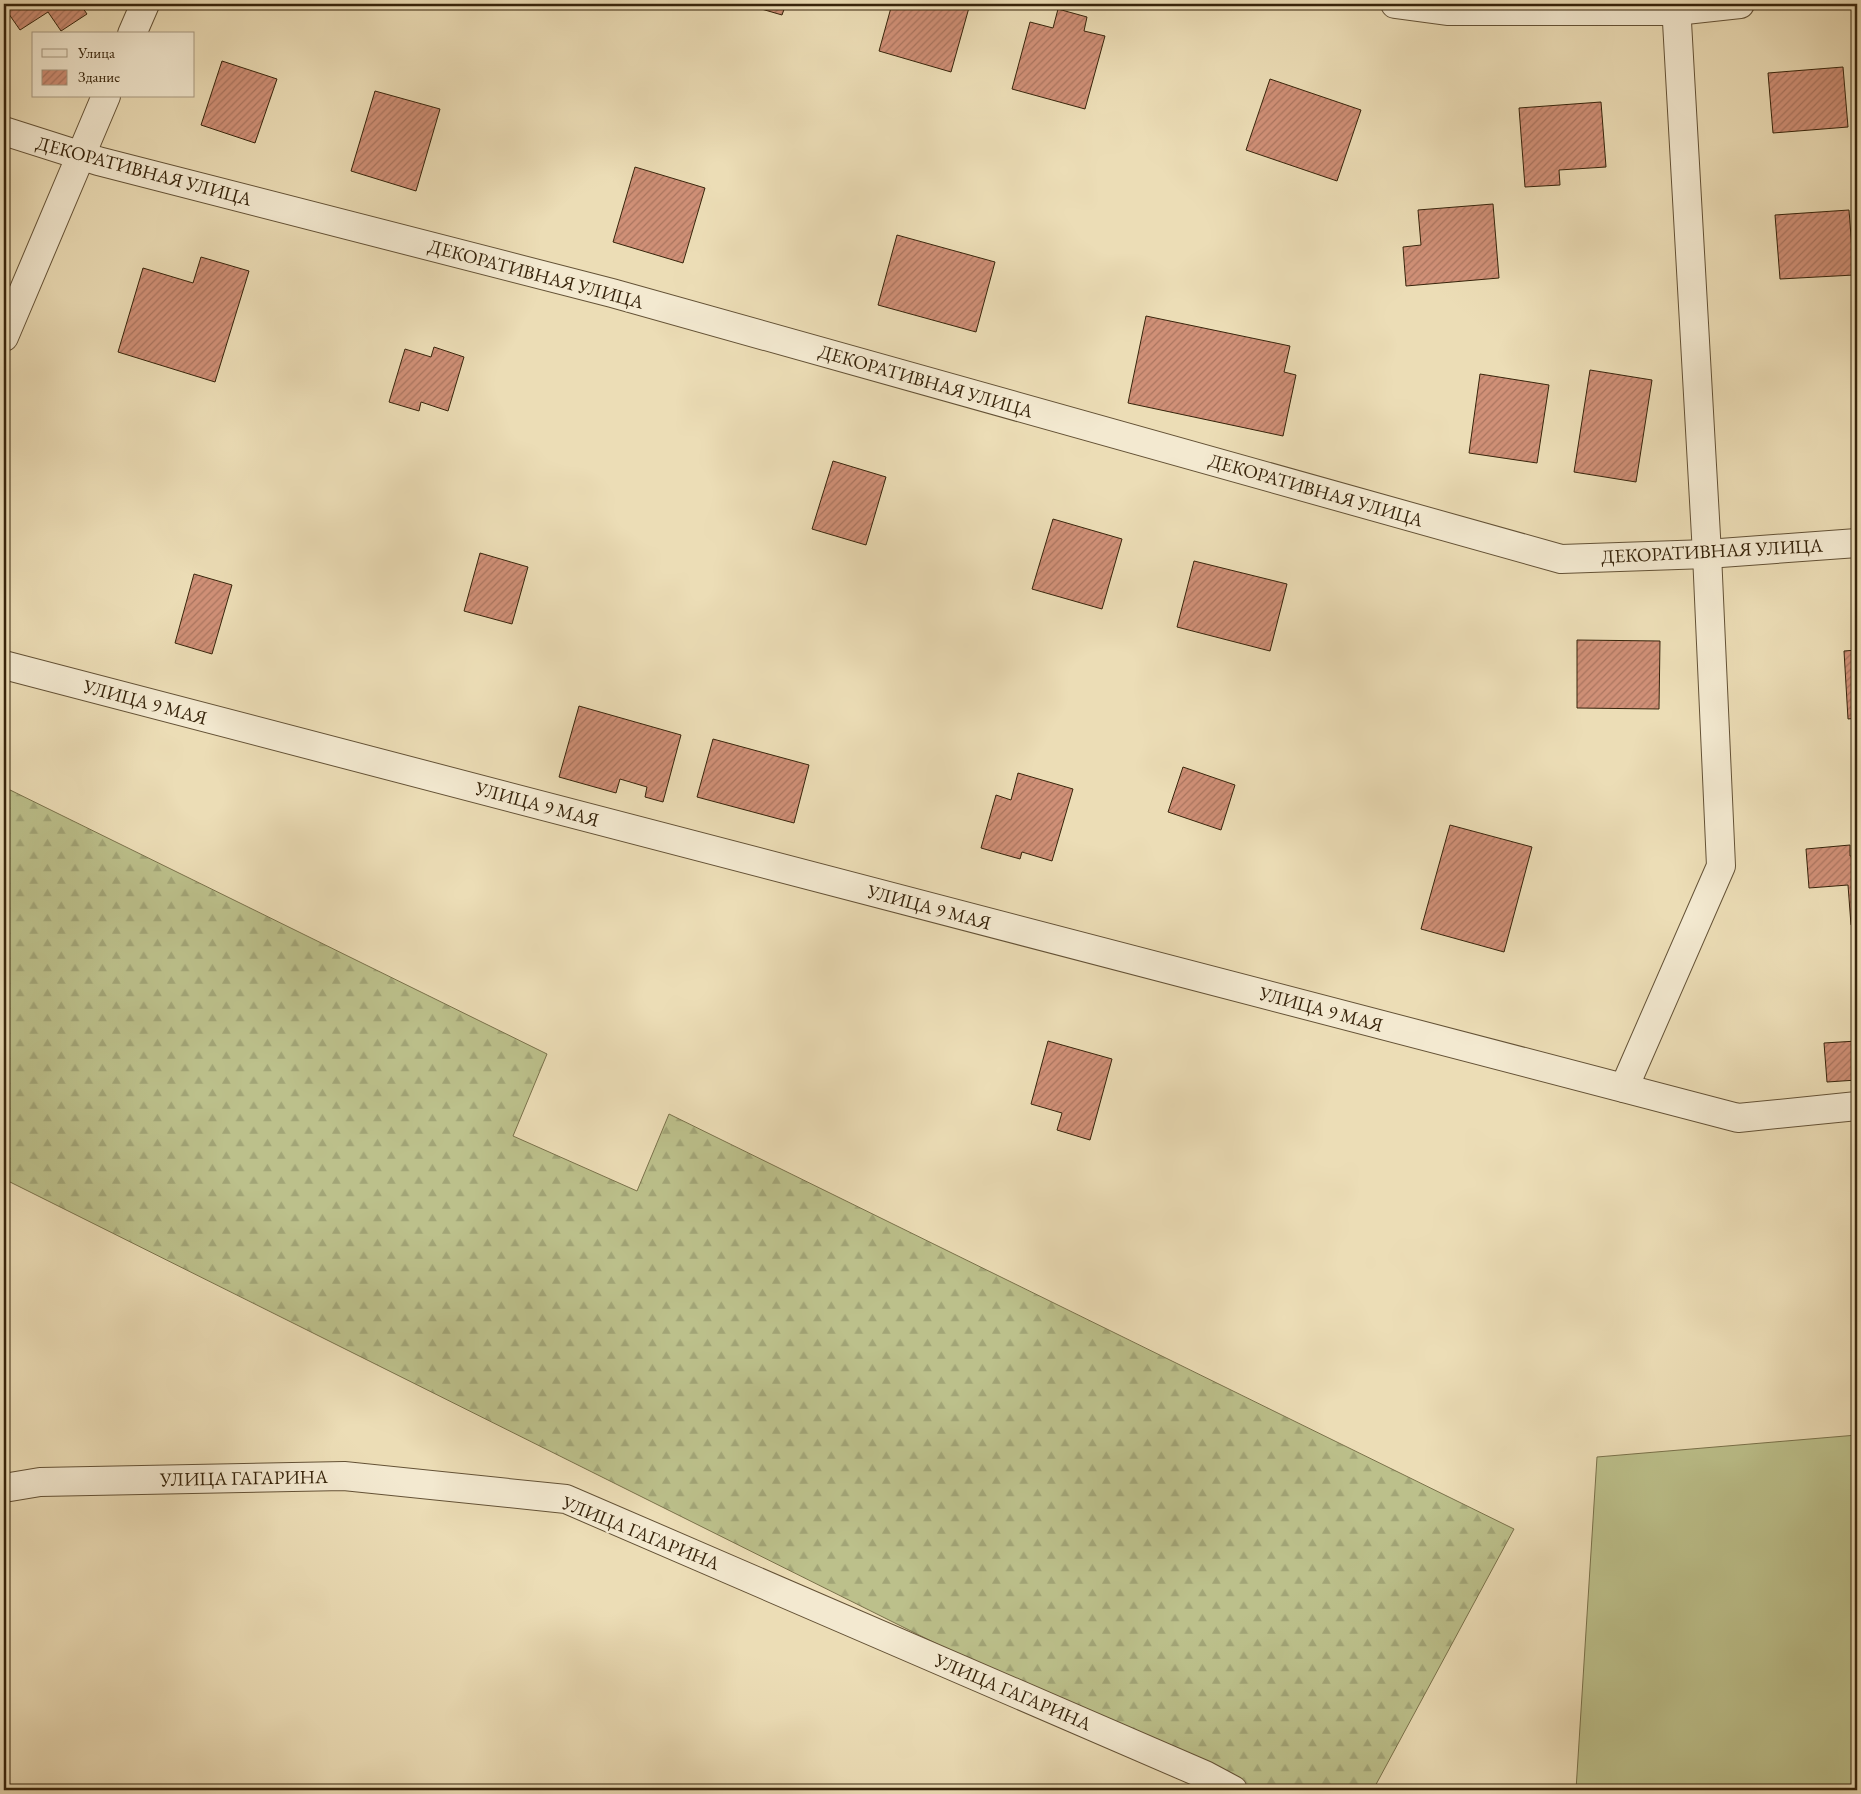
<svg xmlns="http://www.w3.org/2000/svg" width="1861" height="1794" font-family="'EB Garamond',serif">
  <style>
    .grass { fill: #bcc08b; stroke: #7a724b }
    .forest { fill: url(#forest-firs); stroke: #7a724b }
    .building { fill: url(#building-hatch); stroke: #37240b }
    .lines { fill: none; stroke-linecap: round; stroke-linejoin: round }
    .minor-casing { stroke: #645236; stroke-width: 30 }
    .minor { stroke: #f3e9d0; stroke-width: 28 }
    .labels { text-anchor: middle; dominant-baseline: central; stroke-width: 5; stroke-linejoin: round; paint-order: stroke }
    .street-label { font-size: 19px; fill: #37240b; stroke: #f3e9d0 }
  </style>
  <defs>
    <pattern id="forest-firs" width="22" height="20" patternUnits="userSpaceOnUse" patternTransform="scale(1.25)"><rect width="22" height="20" fill="#bcc08b"/><path d="M5 1l3.5 6h-7zM16 11l3.5 6h-7z" fill="#a2a577"/></pattern>
    <pattern id="building-hatch" width="6" height="6" patternUnits="userSpaceOnUse" patternTransform="scale(1.25)"><rect width="6" height="6" fill="#d09077"/><path d="M-1 1l2-2M0 6l6-6M5 7l2-2" fill="none" stroke="#aa7560"/></pattern>
  </defs>
  <rect width="100%" height="100%" fill="#ecddb6"/>
  <filter id="stains"><feTurbulence type="fractalNoise" baseFrequency=".004" numOctaves="4"/><feColorMatrix values="0 0 0 0 .2 0 0 0 0 .09 0 0 0 0 .02 0 0 0 .5 -.17"/></filter>
  <radialGradient id="worn" r=".72"><stop offset=".6" stop-color="#630" stop-opacity="0"/><stop offset="1" stop-color="#630" stop-opacity=".3"/></radialGradient>
  <!-- grass -->
  <path class="grass" d="M1857 1435V1790H1576L1597 1457Z"/>
  <!-- forest -->
  <path class="forest" d="M4 787 547 1054 513 1136 637 1191 669 1114 1514 1529 1373 1790H1230L4 1179Z"/>
  <!-- building -->
  <g class="building">
    <path d="M4 4H80L87 14 61 31 48 12 20 30 4 7Z"/>
    <path d="M759 4H786L782 15 758 8Z"/>
    <path d="M892 4H970L951 72 879 51Z"/>
    <path d="M1058 9 1087 17 1084 31 1105 36 1085 109 1012 89 1030 22 1053 28Z"/>
    <path d="M222 61 277 79 255 143 201 125Z"/>
    <path d="M1843 67 1848 127 1773 133 1768 73Z"/>
    <path d="M1270 79 1361 110 1337 181 1246 150Z"/>
    <path d="M375 91 440 109 416 191 351 171Z"/>
    <path d="M1601 102 1606 167 1559 170 1560 185 1525 187 1519 108Z"/>
    <path d="M635 167 705 188 683 263 613 242Z"/>
    <path d="M1493 204 1499 278 1406 286 1403 247 1421 245 1418 210Z"/>
    <path d="M1849 210 1854 275 1780 279 1775 215Z"/>
    <path d="M897 235 995 262 976 332 878 305Z"/>
    <path d="M201 257 249 271 215 382 118 352 143 268 193 283Z"/>
    <path d="M1146 316 1290 346 1284 372 1296 375 1283 436 1128 403Z"/>
    <path d="M434 347 464 357 448 411 421 402 419 411 389 402 405 349 431 357Z"/>
    <path d="M1590 370 1652 380 1636 482 1574 472Z"/>
    <path d="M1480 374 1549 385 1537 463 1469 453Z"/>
    <path d="M833 461 886 477 866 545 812 529Z"/>
    <path d="M1053 519 1122 539 1102 609 1032 589Z"/>
    <path d="M480 553 528 567 512 624 464 611Z"/>
    <path d="M1194 561 1287 584 1270 651 1177 627Z"/>
    <path d="M194 574 232 585 212 654 175 643Z"/>
    <path d="M1577 640 1660 641 1659 709 1577 708Z"/>
    <path d="M1857 650V718L1848 719 1844 651Z"/>
    <path d="M579 706 681 735 663 802 645 797 647 787 620 779 616 793 559 777Z"/>
    <path d="M713 739 809 765 794 823 697 797Z"/>
    <path d="M1183 767 1235 785 1221 830 1168 812Z"/>
    <path d="M1018 773 1073 789 1052 861 1022 852 1020 859 981 848 996 795 1011 800Z"/>
    <path d="M1450 825 1532 847 1504 952 1421 929Z"/>
    <path d="M1850 845V856H1857V924L1851 925 1848 885 1809 888 1806 849Z"/>
    <path d="M1048 1041 1112 1059 1090 1140 1057 1130 1062 1113 1031 1104Z"/>
    <path d="M1857 1041V1080L1827 1082 1824 1043Z"/>
  </g>
  <g class="lines">
    <!-- minor casing -->
    <g class="minor-casing">
      <g id="minor">
        <path d="M1395 4 1447 11H1676L1740 4"/>
        <path d="M132 34 145 4"/>
        <path d="M4 131 98 161 612 293 1561 559 1707 554 1857 543"/>
        <path d="M4 337 106 96"/>
        <path d="M4 665 1738 1118 1857 1106"/>
        <path d="M1624 1088 1721 866 1707 554 1676 4"/>
        <path d="M4 1488 40 1482 344 1476 566 1499 1205 1775 1233 1790"/>
      </g>
    </g>
    <!-- minor -->
    <use href="#minor" class="minor"/>
  </g>
  <g class="labels">
    <!-- street labels -->
    <g class="street-label">
      <text transform="translate(144 171) rotate(15)">ДЕКОРАТИВНАЯ УЛИЦА</text>
      <text transform="translate(536 274) rotate(15)">ДЕКОРАТИВНАЯ УЛИЦА</text>
      <text transform="translate(926 381) rotate(16)">ДЕКОРАТИВНАЯ УЛИЦА</text>
      <text transform="translate(1316 490) rotate(16)">ДЕКОРАТИВНАЯ УЛИЦА</text>
      <text transform="translate(1712 551) rotate(-3)">ДЕКОРАТИВНАЯ УЛИЦА</text>
      <text transform="translate(145 702) rotate(15)">УЛИЦА 9 МАЯ</text>
      <text transform="translate(537 804) rotate(15)">УЛИЦА 9 МАЯ</text>
      <text transform="translate(929 907) rotate(15)">УЛИЦА 9 МАЯ</text>
      <text transform="translate(1321 1009) rotate(15)">УЛИЦА 9 МАЯ</text>
      <text transform="translate(244 1478) rotate(-1)">УЛИЦА ГАГАРИНА</text>
      <text transform="translate(641 1533) rotate(22)">УЛИЦА ГАГАРИНА</text>
      <text transform="translate(1013 1692) rotate(23)">УЛИЦА ГАГАРИНА</text>
    </g>
  </g>
  <!-- margin -->
  <rect width="1861" height="1794" fill="none" stroke="#ecddb6" stroke-width="20"/>
  <rect x="5" y="5" width="1851" height="1784" fill="none" stroke="#37240b" stroke-width="2.5"/>
  <rect x="10" y="10" width="1841" height="1774" fill="none" stroke="#37240b"/>
  <!-- legend -->
  <rect x="32" y="32" width="162" height="65" fill="#f3e9d0" stroke="#a89a81"/>
  <rect x="42" y="49" width="25" height="8" fill="#f3e9d0" stroke="#a89a81"/>
  <text x="78" y="58" font-size="15" fill="#37240b">Улица</text>
  <rect x="42" y="70" width="25" height="15" fill="url(#building-hatch)" stroke="#a89a81"/>
  <text x="78" y="82" font-size="15" fill="#37240b">Здание</text>
  <rect width="100%" height="100%" filter="url(#stains)"/>
  <rect width="100%" height="100%" fill="url(#worn)"/>
</svg>
